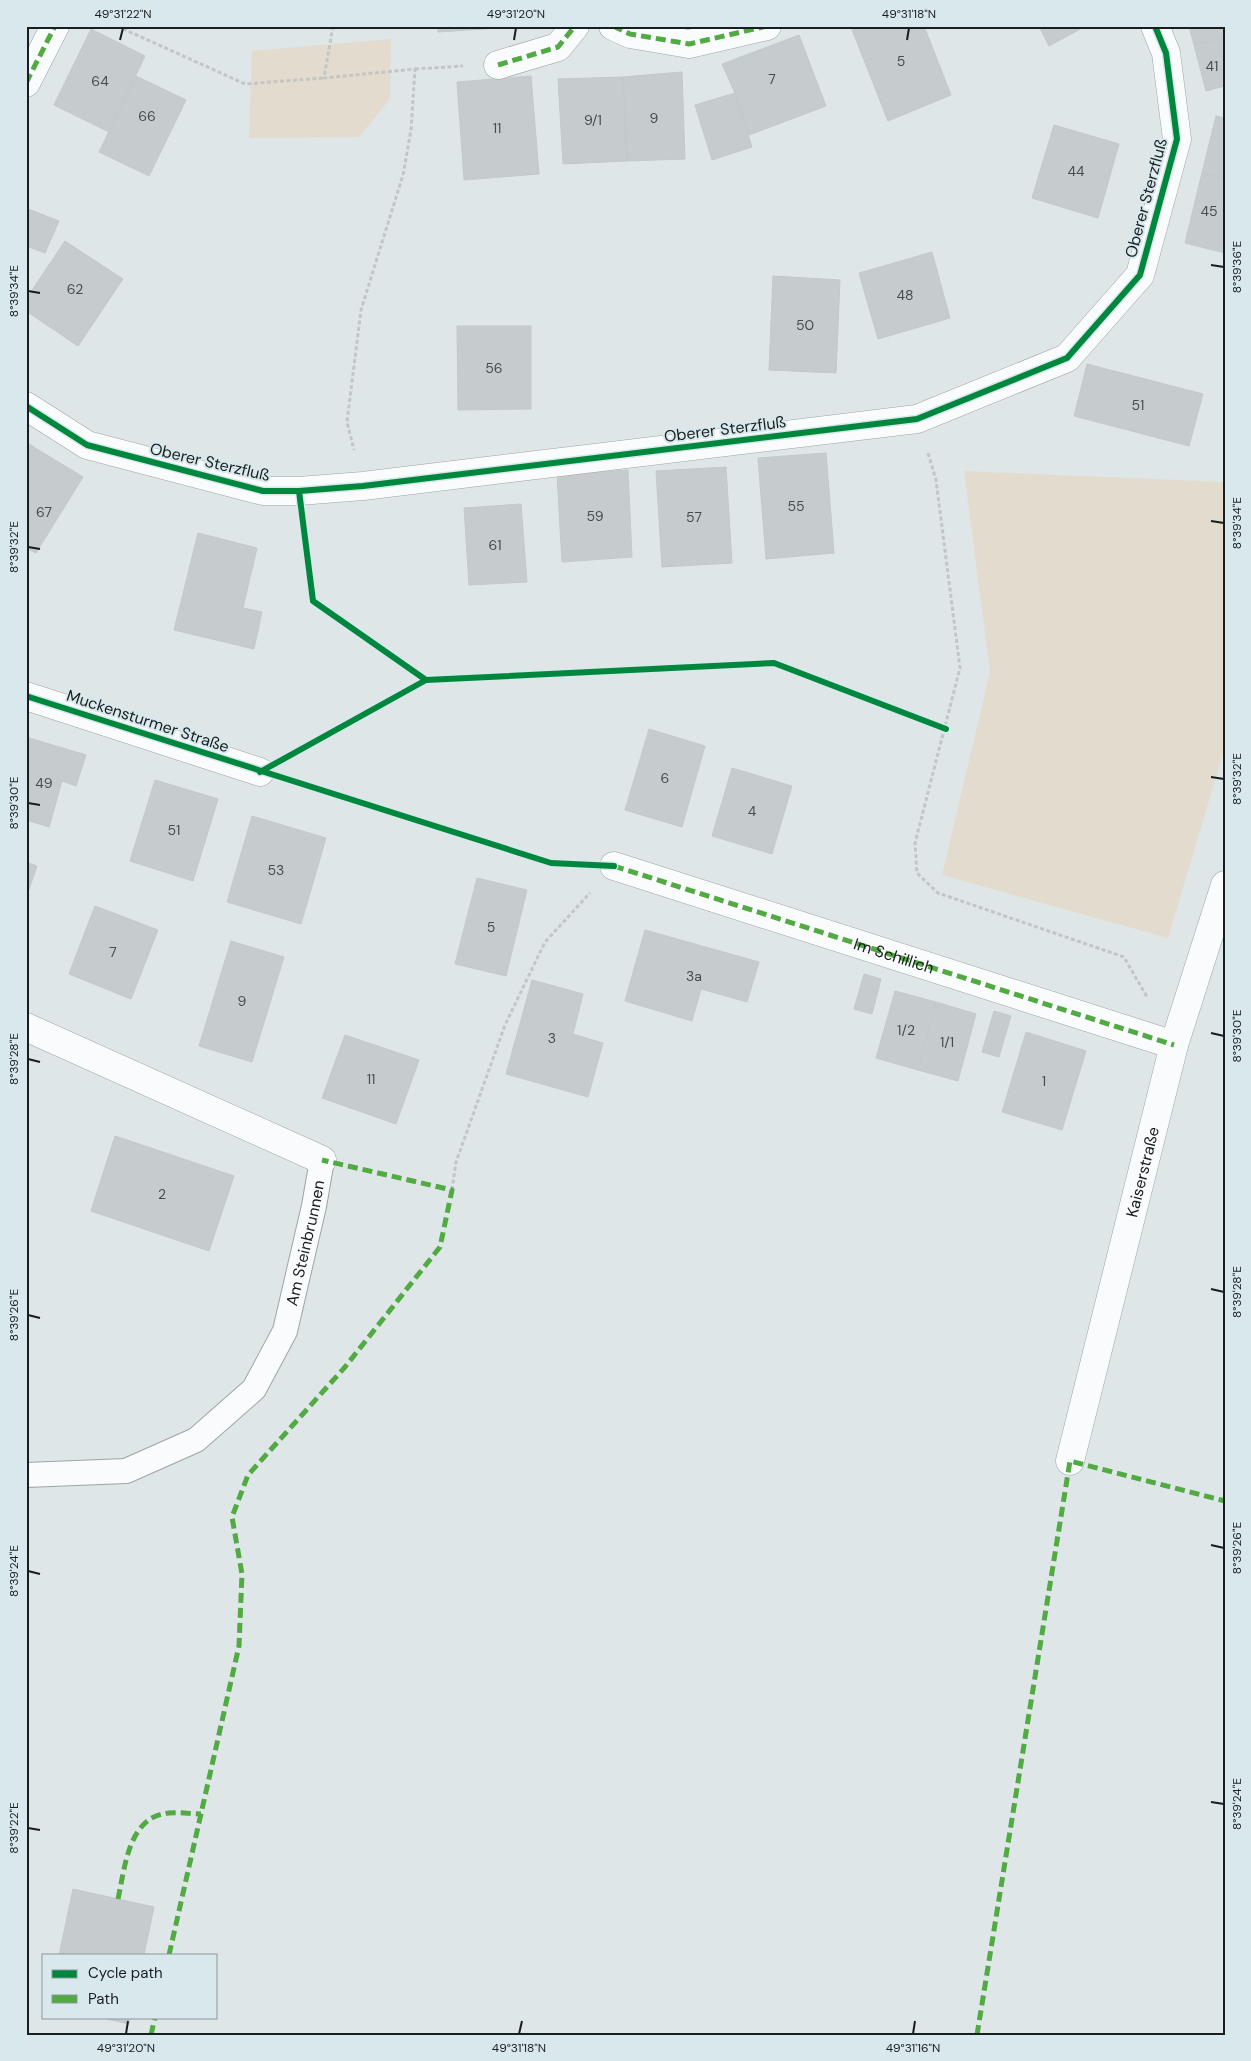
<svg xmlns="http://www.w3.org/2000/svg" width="1251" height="2061" font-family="'DM Sans',sans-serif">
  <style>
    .green { fill: #e3dcce }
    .building { fill: #c6ccce; stroke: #c2c9cb }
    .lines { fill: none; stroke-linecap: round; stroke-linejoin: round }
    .service-casing { stroke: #9ea4a5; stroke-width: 26 }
    .minor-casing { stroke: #9ea4a5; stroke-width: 29 }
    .path { stroke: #c2c6c7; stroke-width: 3; stroke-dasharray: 4 2.5; stroke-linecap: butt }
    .service { stroke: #fafbfc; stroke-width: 24 }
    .minor { stroke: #fafbfc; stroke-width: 28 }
    .quiet { stroke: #52aa43; stroke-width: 5; stroke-dasharray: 10 5; stroke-linecap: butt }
    .cycleway-casing { stroke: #d9e8ed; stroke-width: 9 }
    .cycleway { stroke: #00873e; stroke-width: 6 }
    .ticks { fill: none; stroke: #181e1f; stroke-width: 2 }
    .labels { text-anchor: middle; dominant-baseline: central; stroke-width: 4; stroke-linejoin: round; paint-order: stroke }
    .number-label { font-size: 14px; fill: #464c4e }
    .street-label { font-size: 16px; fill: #181e1f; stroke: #d9e8ed }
    .neatline { fill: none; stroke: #181e1f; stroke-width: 2 }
    .ticks-label { font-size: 12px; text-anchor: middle; fill: #181e1f }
  </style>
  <rect width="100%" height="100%" fill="#dee6e8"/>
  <!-- green -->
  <g class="green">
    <path d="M391 39 390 99 359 137 249 138 252 51Z"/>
    <path d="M964 471 1225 482V747L1168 938 942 875 990 672Z"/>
  </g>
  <!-- building -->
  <g class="building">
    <path d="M438 26H514V27L438 32Z"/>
    <path d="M924 26 951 95 888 121 851 27Z"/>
    <path d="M1039 26H1086L1049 46Z"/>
    <path d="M1189 26H1225V37L1194 45Z"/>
    <path d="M91 29 145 56 109 132 54 105Z"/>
    <path d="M799 35 826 106 749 135 735 93 722 64Z"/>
    <path d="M1225 37V86L1206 91 1194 45Z"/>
    <path d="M682 72 685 159 627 161 623 77Z"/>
    <path d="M136 76 186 100 149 176 99 152Z"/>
    <path d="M531 76 539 174 464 180 457 82Z"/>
    <path d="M623 77 627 161 563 164 558 79Z"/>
    <path d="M735 93 752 147 712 160 695 105Z"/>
    <path d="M1216 116 1225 118V179L1202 173Z"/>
    <path d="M1054 125 1119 144 1098 218 1032 198Z"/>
    <path d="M1202 173 1225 179V253L1185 243Z"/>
    <path d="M26 208 59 221 45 253 26 246Z"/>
    <path d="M65 241 123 279 78 346 26 311V299Z"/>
    <path d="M932 252 950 318 878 339 859 273Z"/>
    <path d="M773 276 840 280 836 373 769 370Z"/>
    <path d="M457 326H531V409L458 410Z"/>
    <path d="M1087 364 1203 394 1189 446 1074 416Z"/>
    <path d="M26 442 37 449 26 465Z"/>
    <path d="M37 449 83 477 36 553 26 548V465Z"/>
    <path d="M826 453 834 553 766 559 758 458Z"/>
    <path d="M726 467 732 563 662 567 656 471Z"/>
    <path d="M628 470 632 557 562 562 557 475Z"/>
    <path d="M521 504 527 582 469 585 464 508Z"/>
    <path d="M198 533 257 548 243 608 262 612 254 649 174 630Z"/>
    <path d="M649 729 705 746 682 827 625 810Z"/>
    <path d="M26 737 86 755 76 786 62 781 49 827 26 820Z"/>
    <path d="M732 768 792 786 772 854 712 836Z"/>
    <path d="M155 780 218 799 193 881 130 861Z"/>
    <path d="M252 816 326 838 301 924 227 902Z"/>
    <path d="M26 862 37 866 26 898Z"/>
    <path d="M477 878 527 890 506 976 455 964Z"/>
    <path d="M95 906 158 930 131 999 69 974Z"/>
    <path d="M645 930 759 962 747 1002 701 989 692 1021 625 1001Z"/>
    <path d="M231 941 284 957 252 1062 199 1046Z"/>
    <path d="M864 974 881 979 872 1014 854 1009Z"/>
    <path d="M532 980 583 994 573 1034 603 1043 588 1097 506 1074Z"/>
    <path d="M895 991 936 1002 918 1070 876 1058Z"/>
    <path d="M936 1002 976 1014 958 1081 918 1070Z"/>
    <path d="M994 1011 1011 1016 999 1057 982 1052Z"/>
    <path d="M1026 1032 1086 1051 1062 1130 1002 1112Z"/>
    <path d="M345 1035 419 1060 396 1124 322 1098Z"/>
    <path d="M115 1136 234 1176 209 1251 91 1211Z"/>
    <path d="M73 1889 154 1907 144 1955H59Z"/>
    <path d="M98 2017H130L129 2024Z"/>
  </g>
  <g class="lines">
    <!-- service casing -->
    <g class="service-casing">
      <g id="service">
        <path id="s1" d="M26 1475 126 1471 196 1440 254 1389 285 1331 314 1206 322 1160"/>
      </g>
    </g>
    <!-- minor casing -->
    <g class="minor-casing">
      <g id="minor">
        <path d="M613 26 630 34 689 44 767 26"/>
        <path d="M498 65 558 47 575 26"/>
        <path d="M26 83 55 26"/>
        <path d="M26 406 87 445 263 491H299L363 486 917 419 1067 358 1140 275 1177 139 1166 53 1155 26"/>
        <path d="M26 696 260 772"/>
        <path id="s2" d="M614 866 1174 1045"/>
        <path d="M26 1027 322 1160"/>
        <path id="s3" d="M1070 1461 1174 1045 1225 885"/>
      </g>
    </g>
    <!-- path -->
    <g class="path">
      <path d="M117 26 245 84 324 78"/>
      <path d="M333 26 324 78 415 69 411 130 403 175 361 310 347 422 354 450"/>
      <path d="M415 69 463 66"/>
      <path d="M928 453 936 480 960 668 915 843 917 873 938 893 1124 957 1147 997"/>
      <path d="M426 680 774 663 946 729"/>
      <path d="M292 754 426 680 313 601 305 527"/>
      <path d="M294 782 551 863 578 864"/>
      <path d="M452 1190 456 1162 505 1025 545 942 590 893"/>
    </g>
    <!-- service -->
    <use href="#service" class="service"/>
    <!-- minor -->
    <use href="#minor" class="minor"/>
    <!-- quiet -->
    <g class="quiet">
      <path d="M613 26 630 34 689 44 767 26"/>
      <path d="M498 65 558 47 575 26"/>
      <path d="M26 83 55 26"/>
      <path d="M614 866 1174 1045"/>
      <path d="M118 1899C125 1868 128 1816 169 1813 180 1812 191 1814 201 1814"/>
      <path d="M169 1955 239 1646 242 1574 232 1517 248 1475 345 1367 440 1247 452 1190 322 1160"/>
      <path d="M151 2035 155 2017"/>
      <path d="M977 2035 1070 1461 1225 1501"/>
    </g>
    <!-- cycleway casing -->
    <g class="cycleway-casing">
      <g id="cycleway">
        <path d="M26 406 87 445 263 491H299L363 486 917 419 1067 358 1140 275 1177 139 1166 53 1155 26"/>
        <path d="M426 680 774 663 946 729"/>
        <path d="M26 696 551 863 614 866"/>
        <path d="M260 772 426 680 313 601 299 491"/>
      </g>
    </g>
    <!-- cycleway -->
    <use href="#cycleway" class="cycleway"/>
  </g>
  <!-- ticks -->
  <path class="ticks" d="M120 40 123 28M514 40 516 28M907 40 909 28M1211 265 1224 267M28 291 40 293M1211 521 1224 523M28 547 40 549M1211 777 1224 779M28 803 40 805M1211 1033 1224 1036M28 1059 40 1062M1211 1289 1224 1292M28 1315 40 1318M1211 1545 1224 1548M28 1571 40 1574M1211 1802 1224 1804M28 1828 40 1830M126 2034 128 2021M519 2034 522 2021M913 2034 915 2021"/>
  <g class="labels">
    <!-- number labels -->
    <g class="number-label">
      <text x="901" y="61">5</text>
      <text x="1212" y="66">41</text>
      <text x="772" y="79">7</text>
      <text x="100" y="81">64</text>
      <text x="147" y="116">66</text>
      <text x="654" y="118">9</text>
      <text x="593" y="120">9/1</text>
      <text x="497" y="128">11</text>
      <text x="1076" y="171">44</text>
      <text x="1209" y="211">45</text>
      <text x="75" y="289">62</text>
      <text x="905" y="295">48</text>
      <text x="805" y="325">50</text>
      <text x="494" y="368">56</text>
      <text x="1138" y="405">51</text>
      <text x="796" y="506">55</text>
      <text x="44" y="512">67</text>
      <text x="595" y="516">59</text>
      <text x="694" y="517">57</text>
      <text x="495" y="545">61</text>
      <text x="665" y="778">6</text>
      <text x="44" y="783">49</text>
      <text x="752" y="811">4</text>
      <text x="174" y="830">51</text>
      <text x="276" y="870">53</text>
      <text x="491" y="927">5</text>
      <text x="113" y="952">7</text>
      <text x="694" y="976">3a</text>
      <text x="242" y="1001">9</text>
      <text x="906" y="1030">1/2</text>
      <text x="552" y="1038">3</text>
      <text x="947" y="1042">1/1</text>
      <text x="371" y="1079">11</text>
      <text x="1044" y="1081">1</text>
      <text x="162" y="1194">2</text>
    </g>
    <!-- street labels -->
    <g class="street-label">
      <text transform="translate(1146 198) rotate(-75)">Oberer Sterzfluß</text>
      <text transform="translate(725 429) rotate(-7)">Oberer Sterzfluß</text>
      <text transform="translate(210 462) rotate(13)">Oberer Sterzfluß</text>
      <text transform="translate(148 721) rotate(18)">Muckensturmer Straße</text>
      <text stroke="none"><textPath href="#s2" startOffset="294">Im Schillich</textPath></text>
      <text stroke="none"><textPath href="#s3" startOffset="298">Kaiserstraße</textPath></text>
      <text stroke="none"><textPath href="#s1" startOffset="410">Am Steinbrunnen</textPath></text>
    </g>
  </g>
  <!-- border -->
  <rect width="1251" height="2061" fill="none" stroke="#d9e8ed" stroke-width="55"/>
  <!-- legend -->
  <rect x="42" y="1954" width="175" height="65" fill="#d9e8ed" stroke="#8c979b"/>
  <rect x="52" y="1970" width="25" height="8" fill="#00873e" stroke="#8c979b"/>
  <text x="88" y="1978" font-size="15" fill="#181e1f">Cycle path</text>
  <rect x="52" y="1995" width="25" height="8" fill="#52aa43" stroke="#8c979b"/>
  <text x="88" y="2004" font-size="15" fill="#181e1f">Path</text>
  <rect x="28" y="28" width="1196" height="2006" class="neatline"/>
  <g class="ticks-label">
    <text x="123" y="18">49°31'22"N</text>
    <text x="516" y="18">49°31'20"N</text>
    <text x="909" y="18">49°31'18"N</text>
    <text transform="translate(1237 267) rotate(-90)" y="4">8°39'36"E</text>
    <text transform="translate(14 291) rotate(-90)" y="4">8°39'34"E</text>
    <text transform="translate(1237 523) rotate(-90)" y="4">8°39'34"E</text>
    <text transform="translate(14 547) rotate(-90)" y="4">8°39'32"E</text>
    <text transform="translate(1237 779) rotate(-90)" y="4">8°39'32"E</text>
    <text transform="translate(14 803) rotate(-90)" y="4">8°39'30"E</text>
    <text transform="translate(1237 1036) rotate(-90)" y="4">8°39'30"E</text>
    <text transform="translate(14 1059) rotate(-90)" y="4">8°39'28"E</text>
    <text transform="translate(1237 1292) rotate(-90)" y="4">8°39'28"E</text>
    <text transform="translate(14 1315) rotate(-90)" y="4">8°39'26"E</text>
    <text transform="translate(1237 1548) rotate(-90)" y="4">8°39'26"E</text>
    <text transform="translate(14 1571) rotate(-90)" y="4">8°39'24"E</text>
    <text transform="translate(1237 1804) rotate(-90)" y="4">8°39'24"E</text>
    <text transform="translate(14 1828) rotate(-90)" y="4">8°39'22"E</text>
    <text x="126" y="2052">49°31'20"N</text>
    <text x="519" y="2052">49°31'18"N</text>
    <text x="913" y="2052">49°31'16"N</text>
  </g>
</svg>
